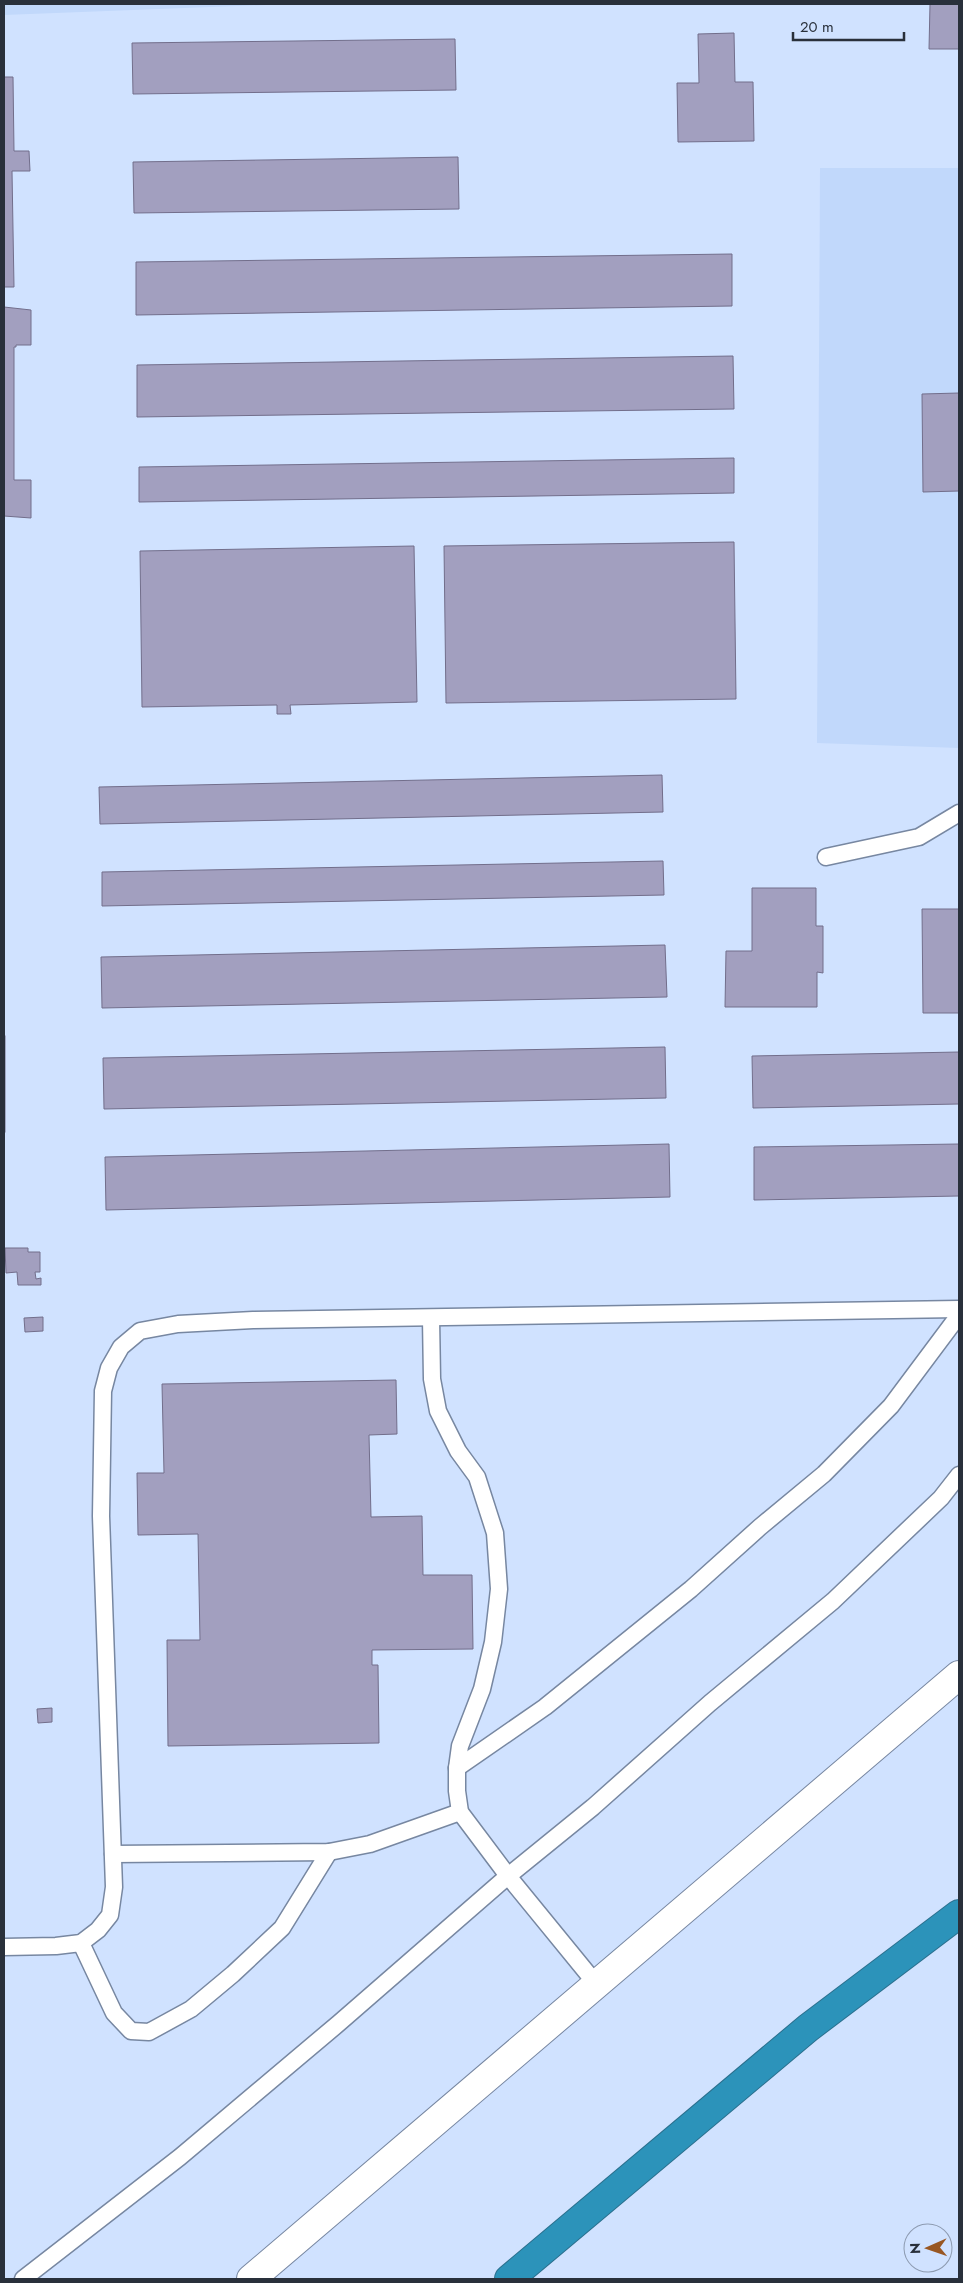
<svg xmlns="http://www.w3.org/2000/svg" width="963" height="2283" font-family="Jost,sans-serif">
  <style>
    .built { fill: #c1d8fb }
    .building { fill: #a29fbf; stroke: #726e8b }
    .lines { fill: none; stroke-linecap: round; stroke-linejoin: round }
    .service-casing { stroke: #7787a1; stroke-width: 19 }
    .tertiary-casing { stroke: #7787a1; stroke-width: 30 }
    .motorway-casing { stroke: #2b708e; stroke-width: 30 }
    .service { stroke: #fff; stroke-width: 16 }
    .tertiary { stroke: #fff; stroke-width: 28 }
    .motorway { stroke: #2c93ba; stroke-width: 28 }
  </style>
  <rect width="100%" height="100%" fill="#d0e2ff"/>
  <!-- built -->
  <g class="built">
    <path d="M4 4H290L4 15Z"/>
    <path d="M820 168H959V748L817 743Z"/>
  </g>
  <!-- building -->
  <g class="building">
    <path d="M930 4H959V49H929Z"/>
    <path d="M734 33 735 82H753L754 141 678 142 677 83H699L698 34Z"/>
    <path d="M455 39 456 90 133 94 132 43Z"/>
    <path d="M4 77H13L14 151H29L30 171H12L14 287H4Z"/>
    <path d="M458 157 459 209 134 213 133 162Z"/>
    <path d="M732 254V306L136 315V262Z"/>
    <path d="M4 307 31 310V345H16V347H14V480H31V518L4 516Z"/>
    <path d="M733 356 734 409 137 417V365Z"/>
    <path d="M959 393V491L923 492 922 394Z"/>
    <path d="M734 458V493L139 502V467Z"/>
    <path d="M734 542 736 699 446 703 444 546Z"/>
    <path d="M414 546 417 702 290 705 291 714H277V705L142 707 140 551Z"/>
    <path d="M662 775 663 812 100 824 99 787Z"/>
    <path d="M663 861 664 895 102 906V872Z"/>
    <path d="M752 888H816V926H823V973L817 972V1007H725L726 951H752Z"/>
    <path d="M922 909H959V1013H923Z"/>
    <path d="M665 945 667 997 102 1008 101 957Z"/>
    <rect x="4" y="1036" width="1" height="96"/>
    <path d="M665 1047 666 1098 104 1109 103 1058Z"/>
    <path d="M959 1052V1104L753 1108 752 1056Z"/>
    <path d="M669 1144 670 1197 106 1210 105 1157Z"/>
    <path d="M959 1144V1196L754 1200V1147Z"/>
    <path d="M5 1248H28V1252H40V1272H35L36 1279 41 1278V1285H18L17 1272 6 1273Z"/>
    <path d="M43 1317V1331L25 1332 24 1318Z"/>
    <path d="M396 1380 397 1434 369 1435 371 1517 422 1516 423 1575H472L473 1649 372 1650V1665H378L379 1743 168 1746 167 1640H200L198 1534 138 1535 137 1473H164L162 1384Z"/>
    <path d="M52 1708V1722L38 1723 37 1709Z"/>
  </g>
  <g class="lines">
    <!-- service casing -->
    <g class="service-casing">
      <g id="service">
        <path d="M826 857 919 837 959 813"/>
        <path d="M431 1318 432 1379 438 1411 458 1451 477 1477 495 1533 499 1589 493 1642 482 1689 460 1746 457 1768V1791L460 1812 508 1876 597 1985"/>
        <path d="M457 1768 545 1707 691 1589 760 1527 824 1474 891 1406 959 1315"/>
        <path d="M113 1854 329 1852 370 1844 460 1812"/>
        <path d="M81 1943 114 2013 131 2031 149 2032 191 2009 233 1974 282 1928 329 1852"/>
        <path d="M4 1947 56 1946 81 1943 98 1930 110 1915 114 1887 101 1516 103 1391 109 1368 121 1347 140 1331 178 1324 253 1320 959 1309"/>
        <path d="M23 2279 180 2157 339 2023 508 1876 593 1807 710 1703 833 1601 941 1498 959 1475"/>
      </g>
    </g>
    <!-- tertiary casing -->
    <g class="tertiary-casing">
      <path id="tertiary" d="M251 2279 959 1675"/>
    </g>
    <!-- motorway casing -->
    <g class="motorway-casing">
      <path id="motorway" d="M509 2279 808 2028 959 1914"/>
    </g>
    <!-- service -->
    <use href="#service" class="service"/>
    <!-- tertiary -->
    <use href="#tertiary" class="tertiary"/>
    <!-- motorway -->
    <use href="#motorway" class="motorway"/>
  </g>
  <!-- border -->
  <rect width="963" height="2283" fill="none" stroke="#29303b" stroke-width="10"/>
  <!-- north arrow -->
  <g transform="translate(928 2248) rotate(268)"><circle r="24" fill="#d0e2ff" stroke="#8d9bb1"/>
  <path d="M0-4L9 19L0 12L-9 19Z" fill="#985723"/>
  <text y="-8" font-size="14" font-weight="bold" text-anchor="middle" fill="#29303b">N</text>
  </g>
  <!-- scale -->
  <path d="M793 32v8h111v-8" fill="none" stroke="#29303b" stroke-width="2.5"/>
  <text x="800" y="32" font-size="15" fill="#29303b" stroke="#d0e2ff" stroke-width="4" paint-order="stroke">20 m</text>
</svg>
